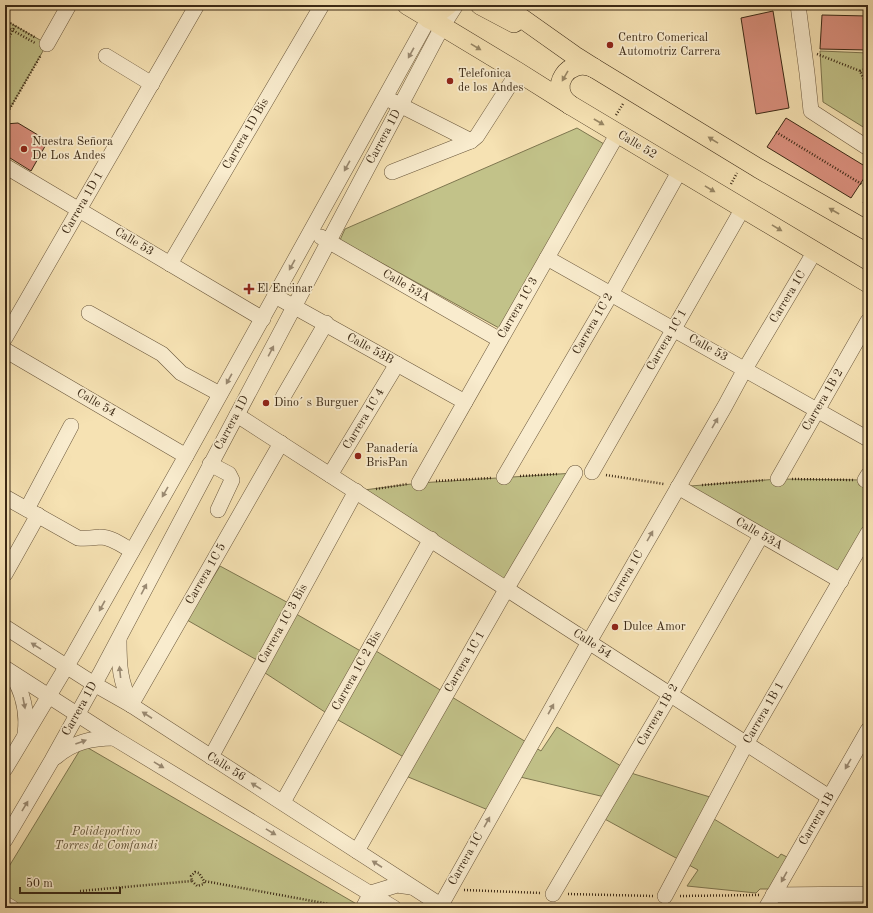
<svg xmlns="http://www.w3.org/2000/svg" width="873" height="913" font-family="'Old Standard TT',serif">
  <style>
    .green { fill: #c2c289; stroke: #7e764f }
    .building { fill: #da907e; stroke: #3b2915 }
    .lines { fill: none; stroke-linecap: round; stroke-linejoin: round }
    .minor-casing { stroke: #6a573c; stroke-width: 16 }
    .major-casing { stroke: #3b2915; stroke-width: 20 }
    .path { stroke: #3b2915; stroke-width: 2.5; stroke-dasharray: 1 2; stroke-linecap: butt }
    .minor { stroke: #f9ecce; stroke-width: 15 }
    .major { stroke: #f6e2b3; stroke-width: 19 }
    .oneway { fill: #988664 }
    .oneway2 { fill: #9a8a72 }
    .poi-dot { fill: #8f2418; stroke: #f9ecce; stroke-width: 1.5 }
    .labels { text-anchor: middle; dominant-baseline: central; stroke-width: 3.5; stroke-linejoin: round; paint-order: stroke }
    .poi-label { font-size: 12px; fill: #3b2915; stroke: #f9ecce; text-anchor: start }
    .street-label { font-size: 12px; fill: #3b2915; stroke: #f9ecce }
    .park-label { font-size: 12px; font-style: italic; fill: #5d4f32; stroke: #f9ecce }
  </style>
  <rect width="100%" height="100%" fill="#f6e2b3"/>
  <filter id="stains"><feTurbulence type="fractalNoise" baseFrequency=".005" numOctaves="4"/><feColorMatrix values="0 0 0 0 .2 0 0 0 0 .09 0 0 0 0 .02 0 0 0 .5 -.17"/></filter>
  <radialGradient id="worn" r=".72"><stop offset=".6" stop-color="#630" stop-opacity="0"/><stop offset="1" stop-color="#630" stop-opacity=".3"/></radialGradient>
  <!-- green -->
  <g class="green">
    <path d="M5 20 47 44 5 117Z"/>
    <path d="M820 51 868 53V130L823 102Z"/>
    <path d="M577 128 604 144 499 328 340 240 345 229Z"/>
    <path d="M575 473 507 588 356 491 419 483Z"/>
    <path d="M868 475V533L841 581 678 487 778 479 865 480Z"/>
    <path d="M220 566 294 606 291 611 371 657 376 651 541 751 557 727 634 774 710 797 714 819 778 858 781 854 789 858 773 889H760L756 893 687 886 698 870 601 817 609 798 516 776 493 812 401 774 409 760 331 716 259 669 262 663 187 620Z"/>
    <path d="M83 745 360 906 359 908H5V873Z"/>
  </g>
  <!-- building -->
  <g class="building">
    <path d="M773 11 789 108 756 114 741 18Z"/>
    <path d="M822 15 868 16V50L820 49Z"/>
    <path d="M786 118 868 168V172L851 198 767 147Z"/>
    <path d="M18 123 48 141 31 171 10 158 5 157V124Z"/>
  </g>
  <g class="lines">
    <!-- minor casing -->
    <g class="minor-casing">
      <g id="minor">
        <path d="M798 5 807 73 811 111 868 148"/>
        <path d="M47 44 69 5"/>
        <path d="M106 56 152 84"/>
        <path d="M392 101 471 141"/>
        <path d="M5 166 263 319"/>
        <path d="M392 172 471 141 477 136 518 72"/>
        <path d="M321 237 500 340"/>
        <path d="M547 258 868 439"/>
        <path d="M170 264 322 5"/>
        <path d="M275 296 465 402"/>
        <path d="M89 313 162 354 181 373 220 394"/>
        <path d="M5 338 197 5"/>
        <path d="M5 350 186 456"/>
        <path d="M283 397 326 323"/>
        <path d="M237 415 829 797"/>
        <path d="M210 464 229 474 232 480 218 510"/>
        <path d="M592 472 743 208"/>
        <path d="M330 475 397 364"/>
        <path d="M504 477 611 294 680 170"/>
        <path d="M778 479 868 321"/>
        <path d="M865 480 868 475"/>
        <path d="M419 483 618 133"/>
        <path d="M678 487 841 581"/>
        <path d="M5 497 78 538C86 539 92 538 100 537 112 537 123 546 132 551"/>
        <path d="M27 509 71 426"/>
        <path d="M5 574 38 515"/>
        <path d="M5 627 94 684 131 705 445 908"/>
        <path d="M119 640C119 667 120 680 131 705"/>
        <path d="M5 668 114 738 394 908"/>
        <path d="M11 673C23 692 28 712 25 734"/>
        <path d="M131 705 281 443"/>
        <path d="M56 757C73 742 92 738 114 738"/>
        <path d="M211 757 356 491"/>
        <path d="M5 769 74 654 186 456 434 9"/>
        <path d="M283 802 431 539"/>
        <path d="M5 840 52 760 101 672 442 27 456 5"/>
        <path d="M357 851 507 588 575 473"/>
        <path d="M371 893 397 885 411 887"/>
        <path d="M553 894 670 695 761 536"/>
        <path d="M773 895 868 894"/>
        <path d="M665 896 746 744 868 533"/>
        <path d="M441 905 589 642 725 406 745 369 815 251"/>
        <path d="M5 906 7 905 12 908"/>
        <path d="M363 908 371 893"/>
        <path d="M766 908 868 730"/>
      </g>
    </g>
    <!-- major casing -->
    <g class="major-casing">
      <g id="major">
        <path d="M407 5 518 72 572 106 868 283"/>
        <path d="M480 5 514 23"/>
        <path d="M503 5 575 56 594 68 758 168 868 231"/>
        <path d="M429 19 448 5"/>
        <path d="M570 105C547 88 568 56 594 68"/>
      </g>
    </g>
    <!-- path -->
    <g class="path">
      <path d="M5 20 36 38"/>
      <path d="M5 26 35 43"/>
      <path d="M5 45 15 26"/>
      <path d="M817 54 860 71 864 80 868 82"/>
      <path d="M860 71 868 68"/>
      <path d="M616 115 623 104"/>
      <path d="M5 117 41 55"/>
      <path d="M776 132 868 188"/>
      <path d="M731 184 737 173"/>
      <path d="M868 198 863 204 868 207"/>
      <path d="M606 475 664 484"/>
      <path d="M520 476 559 474"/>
      <path d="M792 479 853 480"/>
      <path d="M436 481 491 478"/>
      <path d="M702 485 765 480"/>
      <path d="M376 489 407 484"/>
      <path d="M192 881 197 886 204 884V881"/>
      <path d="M464 890 541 893"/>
      <path d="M80 891 192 881 191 876 195 872 199 873 204 881 329 904V908"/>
      <path d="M568 894 653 896"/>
      <path d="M680 896 759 895"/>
    </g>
    <!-- minor -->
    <use href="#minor" class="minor"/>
    <!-- major -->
    <use href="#major" class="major"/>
  </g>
  <!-- one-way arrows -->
  <defs><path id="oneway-solid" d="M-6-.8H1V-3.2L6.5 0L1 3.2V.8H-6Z"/></defs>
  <g class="oneway">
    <use href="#oneway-solid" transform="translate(476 47) rotate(31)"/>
    <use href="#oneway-solid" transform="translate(565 76) rotate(120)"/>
    <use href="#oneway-solid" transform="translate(599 122) rotate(30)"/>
    <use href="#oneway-solid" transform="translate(713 140) rotate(-148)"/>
    <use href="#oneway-solid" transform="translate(710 189) rotate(31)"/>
    <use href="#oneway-solid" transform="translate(834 211) rotate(-150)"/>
    <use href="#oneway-solid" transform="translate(777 228) rotate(31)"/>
  </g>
  <g class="oneway2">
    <use href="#oneway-solid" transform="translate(411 53) rotate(119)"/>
    <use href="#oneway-solid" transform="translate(347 166) rotate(119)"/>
    <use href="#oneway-solid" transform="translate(292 265) rotate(119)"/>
    <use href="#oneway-solid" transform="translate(271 351) rotate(-62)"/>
    <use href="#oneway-solid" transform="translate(229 379) rotate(119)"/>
    <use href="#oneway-solid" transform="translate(715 423) rotate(-60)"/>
    <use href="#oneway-solid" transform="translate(165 492) rotate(120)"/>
    <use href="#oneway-solid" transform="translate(650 536) rotate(-60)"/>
    <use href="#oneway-solid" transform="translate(144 589) rotate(-62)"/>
    <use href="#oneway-solid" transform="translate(102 606) rotate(119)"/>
    <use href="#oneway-solid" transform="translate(36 646) rotate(-148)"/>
    <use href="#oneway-solid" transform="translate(120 672) rotate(-96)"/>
    <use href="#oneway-solid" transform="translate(24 703) rotate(79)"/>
    <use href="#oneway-solid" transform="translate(551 709) rotate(-61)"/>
    <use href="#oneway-solid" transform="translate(147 715) rotate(-147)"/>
    <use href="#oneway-solid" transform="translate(81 742) rotate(-20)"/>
    <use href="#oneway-solid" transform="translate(848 764) rotate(120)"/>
    <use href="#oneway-solid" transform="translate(159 765) rotate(31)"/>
    <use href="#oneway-solid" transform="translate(256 786) rotate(-148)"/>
    <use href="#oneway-solid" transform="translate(25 806) rotate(-59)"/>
    <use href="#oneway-solid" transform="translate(487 822) rotate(-61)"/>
    <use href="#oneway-solid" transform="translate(271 832) rotate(31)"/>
    <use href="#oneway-solid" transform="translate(377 864) rotate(-147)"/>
    <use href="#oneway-solid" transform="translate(784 877) rotate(119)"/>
  </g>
  <!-- markers -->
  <g class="poi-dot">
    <circle cx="610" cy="45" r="4"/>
    <circle cx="450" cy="81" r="4"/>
    <circle cx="24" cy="149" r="4"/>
    <path d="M247 283h4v4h4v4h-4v4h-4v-4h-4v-4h4z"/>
    <circle cx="266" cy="403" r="4"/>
    <circle cx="358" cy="456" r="4"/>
    <circle cx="615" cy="627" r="4"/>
  </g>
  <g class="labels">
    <!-- poi labels -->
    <g class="poi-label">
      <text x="618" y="38">Centro Comerical<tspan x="618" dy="14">Automotriz Carrera</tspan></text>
      <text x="458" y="74">Telefonica<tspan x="458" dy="14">de los Andes</tspan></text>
      <text x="32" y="142">Nuestra Señora<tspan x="32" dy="14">De Los Andes</tspan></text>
      <text x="257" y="289">El Encinar</text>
      <text x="274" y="403">Dino´ s Burguer</text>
      <text x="366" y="449">Panadería<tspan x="366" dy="14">BrisPan</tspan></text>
      <text x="623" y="627">Dulce Amor</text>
    </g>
    <!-- street labels -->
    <g class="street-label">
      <text transform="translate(246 134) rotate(-60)">Carrera 1D Bis</text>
      <text transform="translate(384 137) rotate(-62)">Carrera 1D</text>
      <text transform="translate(637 145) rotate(31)">Calle 52</text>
      <text transform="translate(83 203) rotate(-60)">Carrera 1D 1</text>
      <text transform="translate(134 242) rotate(31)">Calle 53</text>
      <text transform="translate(406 286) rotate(30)">Calle 53A</text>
      <text transform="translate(788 297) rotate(-59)">Carrera 1C</text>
      <text transform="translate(518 308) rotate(-60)">Carrera 1C 3</text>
      <text transform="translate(593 324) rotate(-60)">Carrera 1C 2</text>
      <text transform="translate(667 340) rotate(-60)">Carrera 1C 1</text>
      <text transform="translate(708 348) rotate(29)">Calle 53</text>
      <text transform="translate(370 349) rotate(29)">Calle 53B</text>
      <text transform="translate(823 400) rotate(-60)">Carrera 1B 2</text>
      <text transform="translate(96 403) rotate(30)">Calle 54</text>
      <text transform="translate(364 419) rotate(-59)">Carrera 1C 4</text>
      <text transform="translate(232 423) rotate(-62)">Carrera 1D</text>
      <text transform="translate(759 534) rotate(30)">Calle 53A</text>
      <text transform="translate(206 574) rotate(-60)">Carrera 1C 5</text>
      <text transform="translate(626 577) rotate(-60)">Carrera 1C</text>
      <text transform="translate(283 624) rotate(-61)">Carrera 1C 3 Bis</text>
      <text transform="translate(592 644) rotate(33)">Calle 54</text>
      <text transform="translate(465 662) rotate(-60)">Carrera 1C 1</text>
      <text transform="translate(357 671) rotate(-61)">Carrera 1C 2 Bis</text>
      <text transform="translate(80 709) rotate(-61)">Carrera 1D</text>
      <text transform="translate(764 713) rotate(-60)">Carrera 1B 1</text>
      <text transform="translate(658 715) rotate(-60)">Carrera 1B 2</text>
      <text transform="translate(226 767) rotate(32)">Calle 56</text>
      <text transform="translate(817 819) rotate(-60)">Carrera 1B</text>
      <text transform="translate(466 859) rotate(-61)">Carrera 1C</text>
    </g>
    <!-- park labels -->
    <g class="park-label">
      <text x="106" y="832">Polideportivo<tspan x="106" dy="14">Torres de Comfandi</tspan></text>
    </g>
  </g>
  <!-- margin -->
  <rect width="873" height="913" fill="none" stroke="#f6e2b3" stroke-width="20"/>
  <rect x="6" y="6" width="861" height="901" fill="none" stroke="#3b2915" stroke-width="2"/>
  <rect x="10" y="10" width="853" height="893" fill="none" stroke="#3b2915"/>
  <!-- scale -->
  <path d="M20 887v6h100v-6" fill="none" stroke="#3b2915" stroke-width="2"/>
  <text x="26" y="887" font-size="12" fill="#3b2915" stroke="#f9ecce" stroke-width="3" paint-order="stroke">50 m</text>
  <rect width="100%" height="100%" filter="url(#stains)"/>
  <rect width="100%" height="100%" fill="url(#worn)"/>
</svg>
